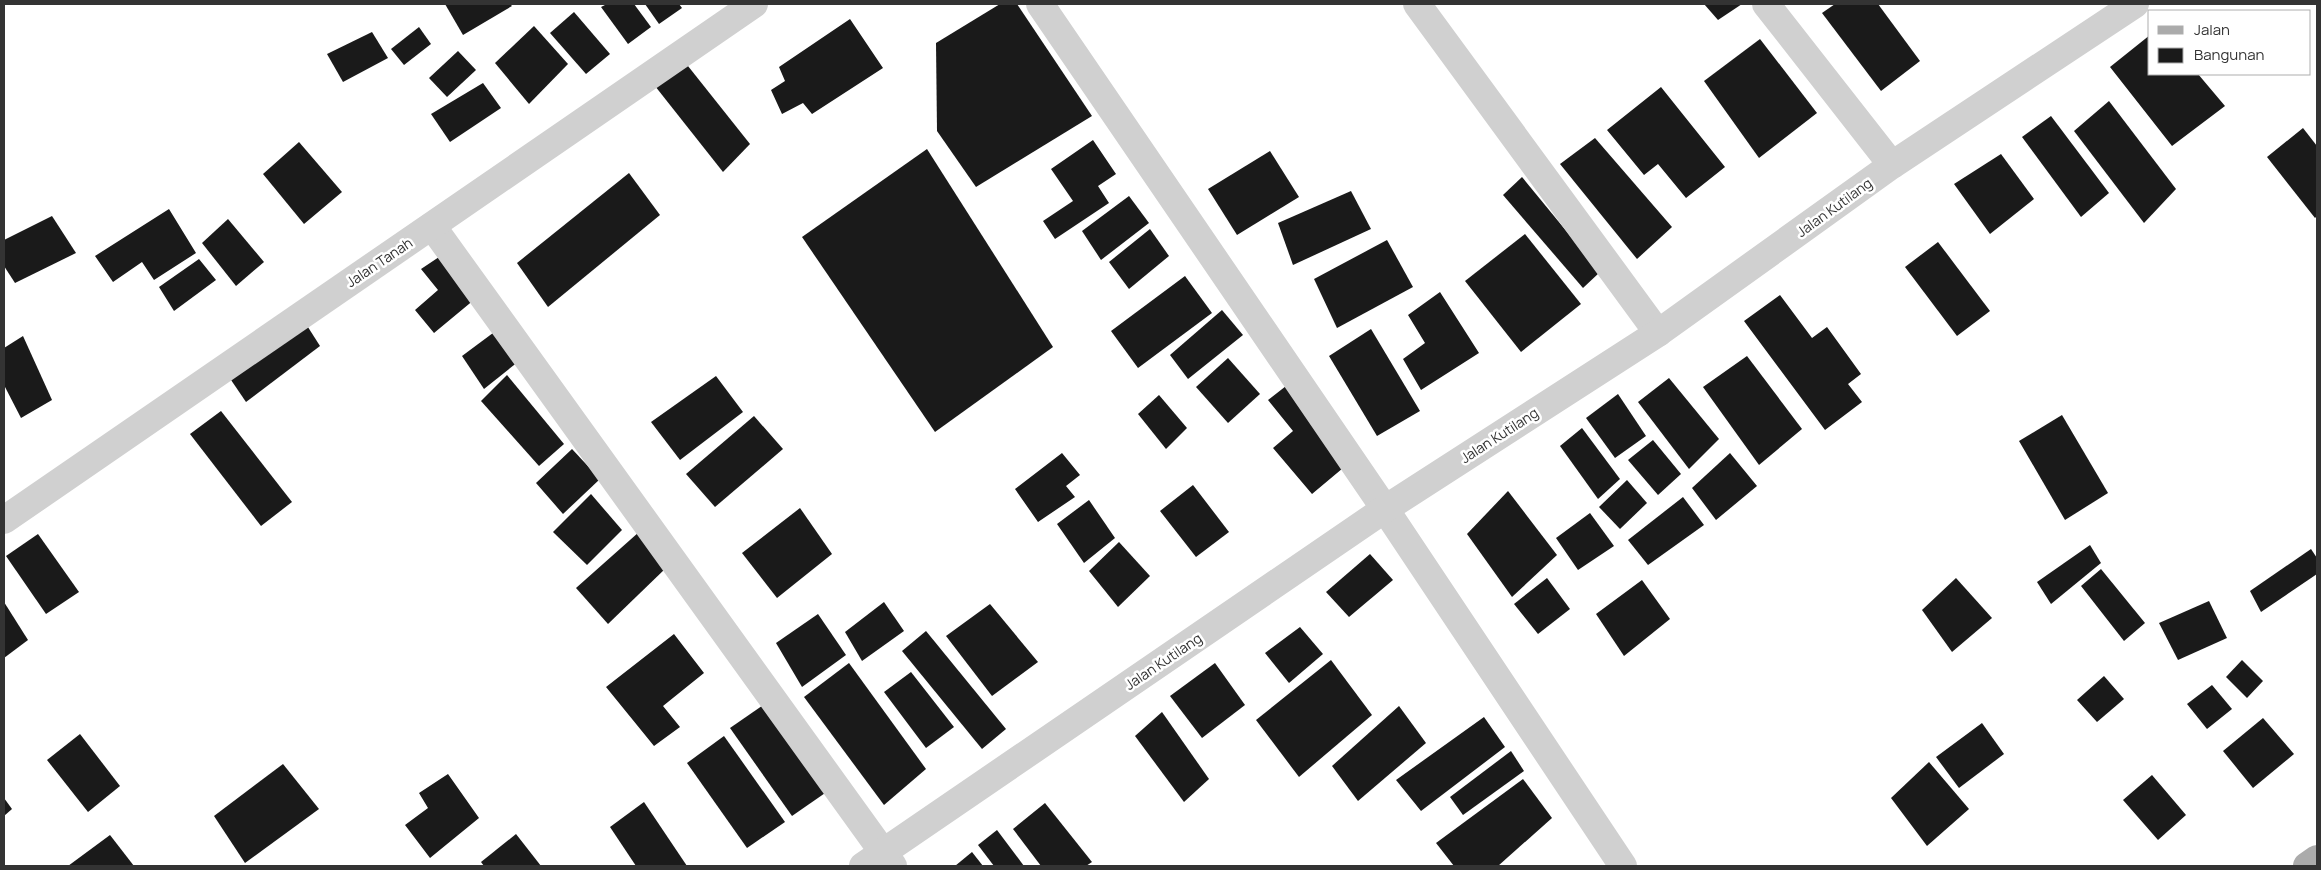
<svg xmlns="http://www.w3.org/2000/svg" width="2321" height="870" font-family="Manrope,sans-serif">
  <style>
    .building { fill: #1a1a1a }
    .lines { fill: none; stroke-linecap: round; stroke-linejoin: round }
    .street { stroke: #d0d0d0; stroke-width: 28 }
    .primary { stroke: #ababab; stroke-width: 28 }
    .labels { text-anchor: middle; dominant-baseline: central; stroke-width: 5; stroke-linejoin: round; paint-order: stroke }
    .street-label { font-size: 14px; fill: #333; stroke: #fff }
  </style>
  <rect width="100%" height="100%" fill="#fff"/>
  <!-- building -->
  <g class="building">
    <path d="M445 4H510L512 6 463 35Z"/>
    <path d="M607 4H634L651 27 628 44 601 7Z"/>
    <path d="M645 4H679L682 8 659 24Z"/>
    <path d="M1000 4H1017L1092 116 976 187 937 131 936 43Z"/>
    <path d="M1704 4H1742L1718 20Z"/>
    <path d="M1835 4H1878L1920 61 1881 91 1822 13Z"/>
    <path d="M574 12 610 54 586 74 550 33Z"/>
    <path d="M850 19 883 68 812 114 803 103 782 114 771 90 785 81 779 67Z"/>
    <path d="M534 26 568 64 529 104 495 63Z"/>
    <path d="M419 27 431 44 404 65 391 49Z"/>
    <path d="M372 32 388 58 343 82 327 54Z"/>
    <path d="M2150 35V74H2198L2225 106 2172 146 2110 67Z"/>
    <path d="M1760 39 1817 113 1759 158 1704 81Z"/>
    <path d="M458 51 476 70 447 97 429 78Z"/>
    <path d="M684 61 750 144 723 172 655 86Z"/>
    <path d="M483 83 501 108 450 142 431 114Z"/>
    <path d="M1661 87 1725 167 1686 198 1658 164 1644 175 1607 130Z"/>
    <path d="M2109 101 2176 189 2144 223 2074 131Z"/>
    <path d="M2051 116 2109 193 2081 217 2022 137Z"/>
    <path d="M2303 128 2317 146V216L2315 218 2267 157Z"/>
    <path d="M1595 138 1672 227 1637 259 1560 164Z"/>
    <path d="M1093 140 1116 174 1098 186 1109 203 1055 239 1043 221 1073 201 1051 169Z"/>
    <path d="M299 142 342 192 304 224 263 174Z"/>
    <path d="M927 149 1053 347 935 432 802 237Z"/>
    <path d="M1270 151 1299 197 1237 235 1208 189Z"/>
    <path d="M2001 154 2034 199 1990 234 1954 184Z"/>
    <path d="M629 173 660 215 548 307 517 263Z"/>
    <path d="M1522 177 1600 272 1583 288 1503 195Z"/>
    <path d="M1351 191 1371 229 1293 265 1278 223Z"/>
    <path d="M1129 196 1149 223 1101 260 1082 231Z"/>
    <path d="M169 209 196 253 154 280 142 262 113 282 95 256Z"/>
    <path d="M52 216 76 253 15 283 4 266V240Z"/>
    <path d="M228 219 264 262 236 286 202 243Z"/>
    <path d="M1150 229 1169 256 1129 289 1109 262Z"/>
    <path d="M1525 234 1581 304 1521 352 1465 281Z"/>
    <path d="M1387 240 1413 287 1337 328 1314 279Z"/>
    <path d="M1938 242 1990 311 1957 336 1905 267Z"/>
    <path d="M442 255 475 299 434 333 415 310 438 290 421 269Z"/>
    <path d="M199 259 216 280 174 311 159 287Z"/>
    <path d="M1185 276 1212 313 1138 368 1111 331Z"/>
    <path d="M1440 292 1479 353 1421 390 1403 359 1425 343 1408 315Z"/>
    <path d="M1780 295 1812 338 1827 327 1861 374 1848 384 1862 402 1825 430 1744 321Z"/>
    <path d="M1222 310 1243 335 1188 379 1170 355Z"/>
    <path d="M306 324 320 346 246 402 229 377Z"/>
    <path d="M1371 329 1420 411 1377 436 1329 356Z"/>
    <path d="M497 330 519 361 484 389 462 356Z"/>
    <path d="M23 336 52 400 21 418 4 385V348Z"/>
    <path d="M1747 356 1802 429 1759 465 1703 387Z"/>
    <path d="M1228 358 1260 394 1228 423 1196 387Z"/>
    <path d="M507 375 564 444 539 466 481 401Z"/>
    <path d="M716 376 743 412 680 460 651 422Z"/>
    <path d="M1669 378 1719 439 1689 469 1638 402Z"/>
    <path d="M1286 386 1349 463 1312 494 1273 448 1293 431 1268 400Z"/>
    <path d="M1618 394 1646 436 1615 458 1586 418Z"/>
    <path d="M1159 395 1187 428 1166 449 1138 414Z"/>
    <path d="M221 411 292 502 261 526 190 434Z"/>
    <path d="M2062 415 2108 493 2065 520 2019 441Z"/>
    <path d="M754 416 783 449 715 507 686 474Z"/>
    <path d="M1582 428 1620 479 1598 499 1560 446Z"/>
    <path d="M1653 440 1681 474 1658 495 1628 460Z"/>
    <path d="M572 449 600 479 563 514 536 483Z"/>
    <path d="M1062 453 1080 475 1066 486 1075 497 1038 522 1015 489Z"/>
    <path d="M1730 453 1757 486 1716 520 1692 488Z"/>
    <path d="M1627 480 1647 503 1620 529 1599 507Z"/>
    <path d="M1193 485 1229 532 1196 557 1160 511Z"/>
    <path d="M1508 491 1557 555 1512 597 1467 534Z"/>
    <path d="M591 494 622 530 587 565 553 532Z"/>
    <path d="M1683 497 1704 525 1648 565 1628 540Z"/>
    <path d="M1089 500 1115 538 1084 563 1057 524Z"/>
    <path d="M800 508 832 554 777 598 742 553Z"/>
    <path d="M1590 513 1614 546 1578 570 1556 538Z"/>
    <path d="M639 532 667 567 608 624 576 588Z"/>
    <path d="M38 534 79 592 46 614 6 556Z"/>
    <path d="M1119 542 1150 576 1118 607 1089 571Z"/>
    <path d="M2090 545 2101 563 2051 604 2037 582Z"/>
    <path d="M2311 549 2317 558V574L2261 612 2250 591Z"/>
    <path d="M1370 554 1393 580 1349 617 1326 592Z"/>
    <path d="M2101 569 2145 623 2124 641 2081 586Z"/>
    <path d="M1547 578 1570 609 1538 634 1514 604Z"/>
    <path d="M1956 578 1992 618 1952 652 1922 610Z"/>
    <path d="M1642 580 1670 619 1624 656 1596 614Z"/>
    <path d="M2209 601 2227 638 2178 660 2159 623Z"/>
    <path d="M4 602 28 640 4 658Z"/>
    <path d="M884 602 904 631 862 661 845 632Z"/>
    <path d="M990 604 1038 662 992 696 946 636Z"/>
    <path d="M818 614 846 655 802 687 776 643Z"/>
    <path d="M1300 627 1323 654 1289 683 1265 653Z"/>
    <path d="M926 631 1006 729 982 749 902 651Z"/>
    <path d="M674 634 704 673 663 706 680 727 654 746 606 687Z"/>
    <path d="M1331 660 1372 715 1299 777 1256 720Z"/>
    <path d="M2242 660 2263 681 2247 698 2226 677Z"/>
    <path d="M849 663 926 769 884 805 804 697Z"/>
    <path d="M1215 663 1245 705 1202 738 1170 696Z"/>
    <path d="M911 672 954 727 926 748 884 692Z"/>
    <path d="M2104 676 2124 699 2097 722 2077 700Z"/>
    <path d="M2212 685 2232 709 2207 729 2187 704Z"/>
    <path d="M766 703 828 791 792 816 730 728Z"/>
    <path d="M1399 706 1426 743 1358 801 1332 766Z"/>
    <path d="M1162 712 1209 779 1184 802 1135 736Z"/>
    <path d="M1484 717 1505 747 1421 811 1396 780Z"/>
    <path d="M2263 718 2294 754 2253 788 2223 751Z"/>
    <path d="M1982 723 2004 754 1959 788 1936 757Z"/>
    <path d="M80 734 120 786 88 812 47 760Z"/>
    <path d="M724 736 785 822 747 848 687 763Z"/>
    <path d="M1511 751 1524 771 1463 815 1450 797Z"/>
    <path d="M1929 762 1969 809 1927 846 1891 798Z"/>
    <path d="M283 764 319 809 245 863 214 816Z"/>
    <path d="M448 774 479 818 430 858 405 825 428 808 419 793Z"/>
    <path d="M2152 775 2186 815 2158 840 2123 800Z"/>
    <path d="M1523 779 1552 818 1498 866H1454L1436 843Z"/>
    <path d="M4 798 12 809 4 816Z"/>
    <path d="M644 802 687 866H636L610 827Z"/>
    <path d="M1045 803 1092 862 1086 866H1041L1013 829Z"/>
    <path d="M997 830 1024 866H994L978 845Z"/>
    <path d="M516 834 541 866H484L481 862Z"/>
    <path d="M110 835 134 866H68Z"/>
    <path d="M972 852 983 866H955Z"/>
  </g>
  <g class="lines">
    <!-- street -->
    <g class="street">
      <path d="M1040 4 1385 509 1623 866"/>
      <path d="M1417 4 1658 333"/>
      <path d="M1766 4 1892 165"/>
      <path d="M432 226 893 866"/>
      <path d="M4 520 754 4"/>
      <path d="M863 866 1385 509 1658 333 1892 165 2135 4"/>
    </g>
    <!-- primary -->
    <path class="primary" d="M2307 866 2317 859"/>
  </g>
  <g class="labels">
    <!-- street labels -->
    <g class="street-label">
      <text transform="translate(1834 207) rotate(-36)">Jalan Kutilang</text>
      <text transform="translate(379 262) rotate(-34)">Jalan Tanah</text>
      <text transform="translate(1499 435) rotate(-33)">Jalan Kutilang</text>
      <text transform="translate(1163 661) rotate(-34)">Jalan Kutilang</text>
    </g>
  </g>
  <!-- border -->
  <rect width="2321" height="870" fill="none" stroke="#333333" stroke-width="10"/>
  <!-- legend -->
  <rect x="2148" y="10" width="162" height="65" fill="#ffffff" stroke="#adadad"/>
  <rect x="2158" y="26" width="25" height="8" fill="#ababab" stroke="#adadad"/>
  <text x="2194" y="35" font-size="15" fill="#333333">Jalan</text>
  <rect x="2158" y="48" width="25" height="15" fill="#1a1a1a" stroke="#adadad"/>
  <text x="2194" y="60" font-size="15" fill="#333333">Bangunan</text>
</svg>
